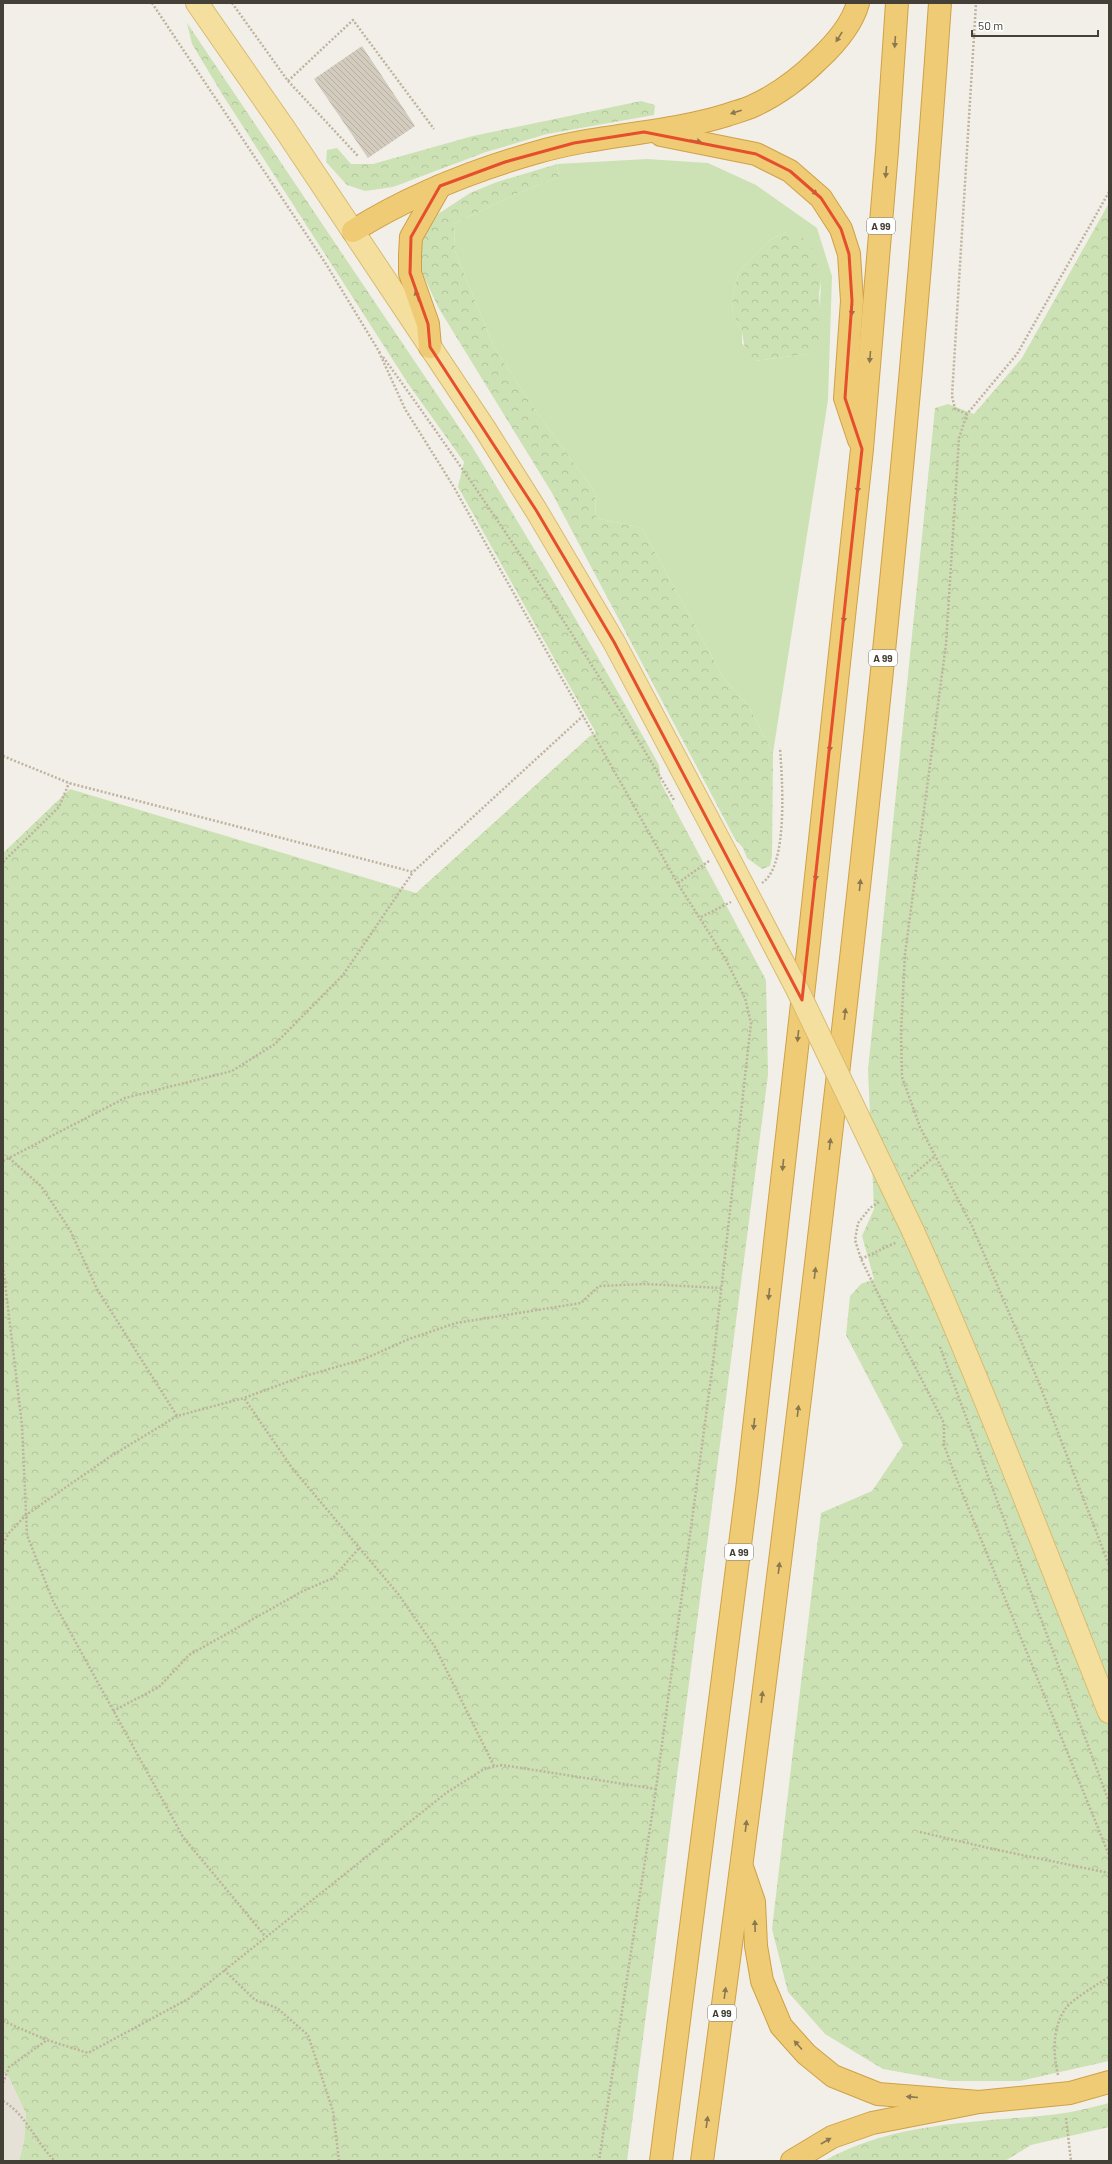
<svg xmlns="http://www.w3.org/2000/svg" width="1112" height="2164" font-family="Barlow,sans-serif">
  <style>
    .residential { fill: #e5e1d6 }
    .grass { fill: #cce2b4; fill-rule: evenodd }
    .forest { fill: url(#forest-crowns) }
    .building { fill: url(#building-back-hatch) }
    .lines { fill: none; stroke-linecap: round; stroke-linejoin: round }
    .major-casing { stroke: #d8bc70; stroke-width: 24 }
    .highway-casing { stroke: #cea146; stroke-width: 24 }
    .path { stroke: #bdb39e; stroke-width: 2.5; stroke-dasharray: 2 2; stroke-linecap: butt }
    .major { stroke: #f4df9f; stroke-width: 22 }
    .highway { stroke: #f0cb75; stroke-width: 22 }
    .major-bridge-casing { stroke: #d8bc70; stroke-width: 24; stroke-linecap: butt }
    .major-bridge { stroke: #f4df9f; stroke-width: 22 }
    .oneway { fill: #897850 }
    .marked { fill: none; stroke: #e54f2c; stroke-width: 3; stroke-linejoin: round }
    .labels { text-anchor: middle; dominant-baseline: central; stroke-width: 3; stroke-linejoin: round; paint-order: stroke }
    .shield { fill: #fff; stroke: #7d7973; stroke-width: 1 }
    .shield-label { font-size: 10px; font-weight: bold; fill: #454037 }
  </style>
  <defs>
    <pattern id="forest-crowns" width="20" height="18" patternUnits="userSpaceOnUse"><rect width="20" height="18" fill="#cce2b4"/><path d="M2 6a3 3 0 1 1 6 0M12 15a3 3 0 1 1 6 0" fill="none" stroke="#b1c39b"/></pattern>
    <pattern id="building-back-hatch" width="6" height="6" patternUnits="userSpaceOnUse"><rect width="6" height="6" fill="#d3cbbe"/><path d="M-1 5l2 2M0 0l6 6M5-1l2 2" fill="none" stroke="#b6afa4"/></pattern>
  </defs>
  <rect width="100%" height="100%" fill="#f2efe8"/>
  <!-- residential -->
  <path class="residential" d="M3 2073H7L26 2114 24 2142 19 2161H3Z"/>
  <!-- grass -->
  <path class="grass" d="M647 159 708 163 756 185 817 228 832 276 828 400 773 753 749 707 723 677 642 528 596 518 595 492 533 407 494 347 455 251 454 224 516 194 559 177 557 164ZM786 232 821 281 820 306 807 354 755 361 742 343V332L733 313 732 295 739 271 770 240Z"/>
  <!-- forest -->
  <g class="forest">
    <path d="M187 23 473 448C537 553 600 658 659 765L661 783 766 980 768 1075 627 2161H19L24 2142 26 2114 7 2073H3V853L70 789 416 893 590 736 596 733 458 487 464 462 409 385 224 97 192 44Z"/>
    <path d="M641 101 655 105 654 115 547 134 486 152 393 187 365 191 347 185 326 162 327 150 337 148 351 164H373L473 136Z"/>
    <path d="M557 164 559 177 516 194 454 224 455 251 494 347 533 407 595 492 596 518 642 528 723 677 749 707 773 753 772 856 770 866 762 869 747 858 743 848 735 839 552 493 438 307 421 270 422 240 438 214 470 193 497 182Z"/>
    <path d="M1109 203V2061L1020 2081H950L883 2069 825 2034 788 1992 772 1929 821 1513 872 1491 903 1445 846 1335 850 1296 861 1284 874 1279 862 1236 874 1209 868 1070 935 408 948 404 974 414 1022 358Z"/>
    <path d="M786 232 801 236 812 247 821 281 819 293 821 328 819 339 807 354 755 361 746 355 742 332 733 313 732 295 739 271 770 240Z"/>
    <path d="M1109 2103V2127L1031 2145 1005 2161H824C895 2121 979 2123 1058 2114 1075 2112 1092 2107 1109 2103Z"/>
  </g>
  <!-- building -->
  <path class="building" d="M362 46 415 126 368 158 314 79Z"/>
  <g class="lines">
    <!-- major casing -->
    <g class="major-casing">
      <g id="major">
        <path d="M197 3 284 128 485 429 536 510 614 642 727 855"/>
        <path d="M913 1231C984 1389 1045 1551 1109 1712"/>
      </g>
    </g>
    <!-- highway casing -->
    <g class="highway-casing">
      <g id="highway">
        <path d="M661 135 756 154 790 171 821 198 841 229 849 254 852 301 845 398 859 440"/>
        <path d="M353 231C409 196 474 170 538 152 600 134 666 134 727 115 735 112 745 110 753 106 777 95 800 78 819 59 835 44 852 25 858 3"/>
        <path d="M430 347 428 324 410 273V255L411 237 440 186"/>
        <path d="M743 1870 754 1902 756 1946 762 1981 781 2026 806 2054 833 2076 878 2094 979 2102"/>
        <path d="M661 2161 747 1490 809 942 862 449 887 151 897 3"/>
        <path d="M702 2161C748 1822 791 1483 830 1143 874 764 914 384 940 3"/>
        <path d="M792 2161 832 2137 872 2123 979 2102 1070 2093 1109 2082"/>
      </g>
    </g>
    <!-- path -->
    <g class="path">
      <path d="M152 3 326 264 380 353"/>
      <path d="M232 3 288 81 358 156"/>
      <path d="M288 81 353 20 434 129"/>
      <path d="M1109 192 1017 354 967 414 959 438 946 644 905 954 901 1032 902 1077 920 1127 972 1226 1039 1383 1109 1565"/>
      <path d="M379 352 405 409 452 484 678 884 725 958 745 998 751 1023 713 1363 656 1789 599 2161"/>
      <path d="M383 357C487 500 584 648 674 800"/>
      <path d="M967 414 955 409 952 396 976 3"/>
      <path d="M3 756 69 783 413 872 584 715"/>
      <path d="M3 862 59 807 69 783"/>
      <path d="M678 883 709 861"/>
      <path d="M762 883C789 866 782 777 780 748"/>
      <path d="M701 917 731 902"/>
      <path d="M9 1158 41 1186 70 1230 97 1289 177 1416"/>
      <path d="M3 1161 125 1098 232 1071 275 1044 343 975 413 872"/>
      <path d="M908 1179 935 1156"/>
      <path d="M879 1202 870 1208 858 1223 855 1240 861 1259 885 1308 944 1423V1445L955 1475 1109 1855"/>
      <path d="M861 1259 897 1242"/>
      <path d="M3 1266 22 1425 27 1535 53 1601 183 1837 265 1936"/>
      <path d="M940 1347 1109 1802"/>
      <path d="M3 1544 9 1533 26 1515 108 1458 177 1416 244 1398"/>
      <path d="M113 1711 159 1687 189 1655 303 1591 333 1578 360 1547"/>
      <path d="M494 1766 435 1647 399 1595 292 1468 244 1398 298 1378 364 1359 409 1339 456 1323 581 1303 599 1286 646 1284 721 1288"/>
      <path d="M920 1832 993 1849 1109 1873"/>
      <path d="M224 1970 255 2000 277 2008 308 2035 333 2111 339 2161"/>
      <path d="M3 2021 47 2040"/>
      <path d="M1058 2075C1053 2054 1052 2027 1066 2008 1073 1999 1098 1984 1109 1977"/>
      <path d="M3 2083 9 2067 47 2040 88 2053 190 1998 446 1793 484 1769 502 1765 656 1789"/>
      <path d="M3 2101C26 2114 36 2143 55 2161"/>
      <path d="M1066 2118 1071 2161"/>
    </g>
    <!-- major -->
    <use href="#major" class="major"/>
    <!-- highway -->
    <use href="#highway" class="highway"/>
    <!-- major-bridge casing -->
    <g class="major-bridge-casing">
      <path id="major-bridge" d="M727 855 797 989 913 1231"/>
    </g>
    <!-- major-bridge -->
    <use href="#major-bridge" class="major-bridge"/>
  </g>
  <!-- one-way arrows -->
  <defs><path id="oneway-solid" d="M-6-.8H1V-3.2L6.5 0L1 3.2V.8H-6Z"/></defs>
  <g class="oneway">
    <use href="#oneway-solid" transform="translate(839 37) rotate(122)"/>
    <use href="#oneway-solid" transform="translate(895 42) rotate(94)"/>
    <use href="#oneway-solid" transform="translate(736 112) rotate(162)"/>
    <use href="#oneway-solid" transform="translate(696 141) rotate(10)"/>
    <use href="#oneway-solid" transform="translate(886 172) rotate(95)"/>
    <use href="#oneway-solid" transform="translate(813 191) rotate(41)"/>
    <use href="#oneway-solid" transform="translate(417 296) rotate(-109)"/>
    <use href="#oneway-solid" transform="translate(852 310) rotate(94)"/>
    <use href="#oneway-solid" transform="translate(870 357) rotate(95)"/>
    <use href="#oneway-solid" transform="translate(858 487) rotate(96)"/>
    <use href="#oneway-solid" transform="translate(844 617) rotate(96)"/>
    <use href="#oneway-solid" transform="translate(830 746) rotate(96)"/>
    <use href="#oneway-solid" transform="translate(816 875) rotate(96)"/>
    <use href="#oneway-solid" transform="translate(860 885) rotate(-84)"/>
    <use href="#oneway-solid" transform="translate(845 1014) rotate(-83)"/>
    <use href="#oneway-solid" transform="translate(798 1036) rotate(96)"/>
    <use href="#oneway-solid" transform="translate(830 1144) rotate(-83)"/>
    <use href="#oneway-solid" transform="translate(783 1165) rotate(96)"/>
    <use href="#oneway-solid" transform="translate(815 1273) rotate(-83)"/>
    <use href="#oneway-solid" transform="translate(769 1294) rotate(96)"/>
    <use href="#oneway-solid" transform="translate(798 1411) rotate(-83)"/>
    <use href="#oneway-solid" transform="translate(754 1424) rotate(96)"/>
    <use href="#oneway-solid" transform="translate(779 1568) rotate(-83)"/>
    <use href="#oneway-solid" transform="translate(762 1697) rotate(-83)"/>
    <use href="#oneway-solid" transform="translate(746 1826) rotate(-83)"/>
    <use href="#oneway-solid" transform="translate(755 1926) rotate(-92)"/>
    <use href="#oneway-solid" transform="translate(725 1993) rotate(-82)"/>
    <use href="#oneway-solid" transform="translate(798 2045) rotate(-132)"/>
    <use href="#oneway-solid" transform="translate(912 2097) rotate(-175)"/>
    <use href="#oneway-solid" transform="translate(707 2122) rotate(-82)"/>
    <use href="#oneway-solid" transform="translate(826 2141) rotate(-30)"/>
  </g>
  <!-- marked area -->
  <path class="marked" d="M644 132 756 154 790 171 821 198 841 229 849 254 852 301 845 398 862 449 802 1000 614 642 536 510 430 347 428 324 410 273 411 237 440 186 505 162 574 143Z"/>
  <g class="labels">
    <!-- shield labels -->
    <g class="shield">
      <rect x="867" y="218" width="28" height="16" rx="3"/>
      <rect x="869" y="650" width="28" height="16" rx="3"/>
      <rect x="725" y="1544" width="28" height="16" rx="3"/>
      <rect x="708" y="2005" width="28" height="16" rx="3"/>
    </g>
    <g class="shield-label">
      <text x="881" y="226">A 99</text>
      <text x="883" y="658">A 99</text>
      <text x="739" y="1552">A 99</text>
      <text x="722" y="2013">A 99</text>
    </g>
  </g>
  <!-- border -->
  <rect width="1112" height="2164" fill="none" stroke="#454037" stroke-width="8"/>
  <!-- scale -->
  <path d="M972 30v6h126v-6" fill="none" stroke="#454037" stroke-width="2"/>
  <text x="978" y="30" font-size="12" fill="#454037" stroke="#ffffff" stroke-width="3" paint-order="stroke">50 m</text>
</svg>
